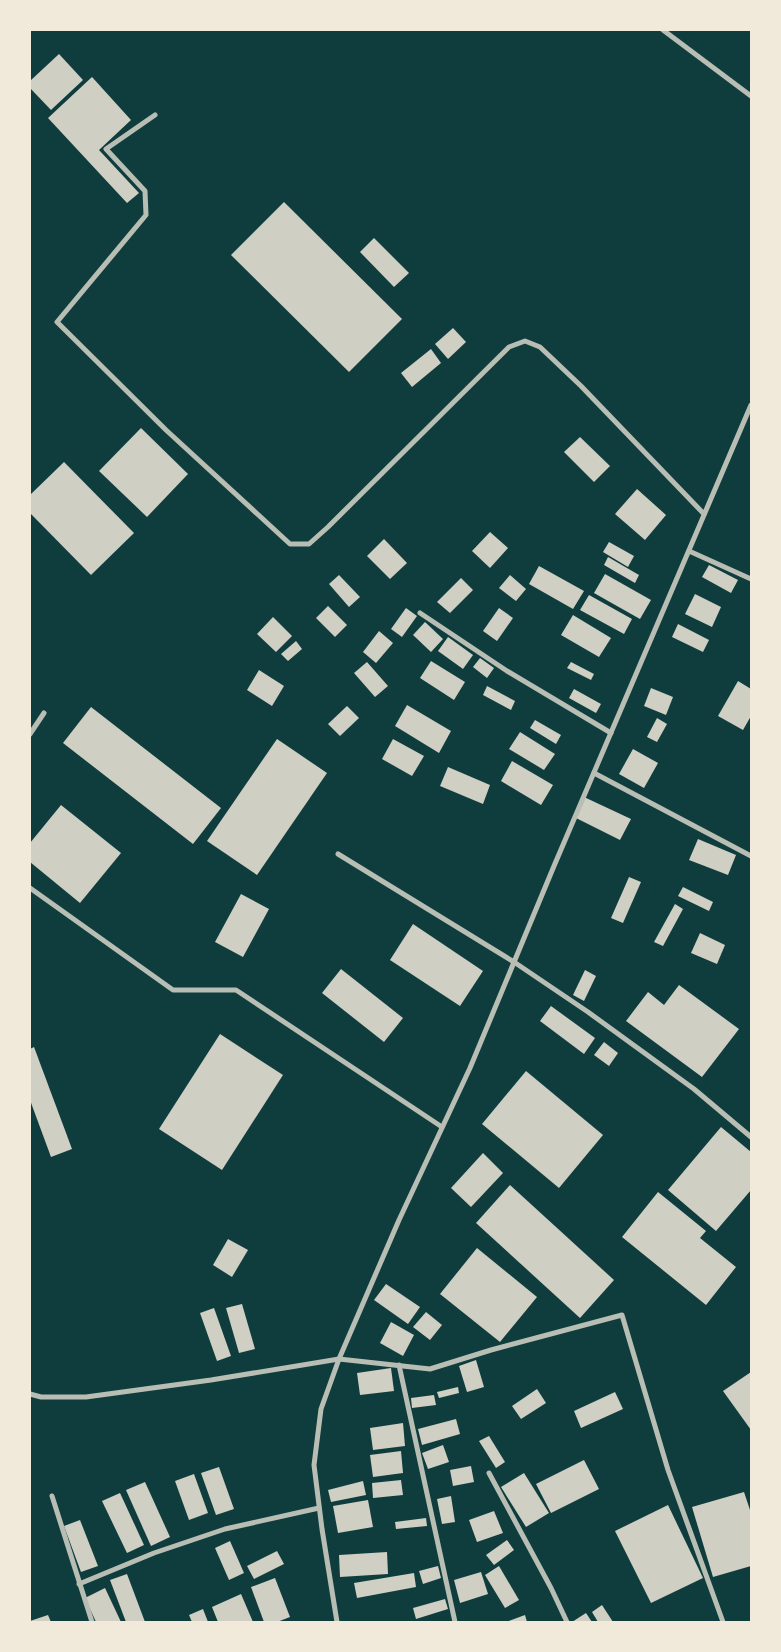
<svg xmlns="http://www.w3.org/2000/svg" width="781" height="1652" font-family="'Work Sans',sans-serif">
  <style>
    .building { fill: #cfcfc3 }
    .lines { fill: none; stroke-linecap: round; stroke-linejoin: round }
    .minor { stroke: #b8beb3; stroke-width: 5 }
  </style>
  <rect width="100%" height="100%" fill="#0f3d3e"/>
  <!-- building -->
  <g class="building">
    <path d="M59 54 83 80 51 110 30 88V81Z"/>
    <path d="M92 77 131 120 99 150 139 193 127 203 48 118Z"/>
    <path d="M284 202 402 319 349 372 231 255Z"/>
    <path d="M374 238 409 273 394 287 360 252Z"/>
    <path d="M453 328 466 342 448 359 435 344Z"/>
    <path d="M431 349 441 363 412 387 401 373Z"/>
    <path d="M141 428 188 474 147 517 99 471Z"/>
    <path d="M580 437 610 466 594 482 564 452Z"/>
    <path d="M64 462 134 533 91 575 30 513V495Z"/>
    <path d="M637 489 666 515 645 540 615 514Z"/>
    <path d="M490 532 508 548 490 568 472 551Z"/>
    <path d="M384 539 407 563 390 579 367 556Z"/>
    <path d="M609 542 634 556 628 567 603 552Z"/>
    <path d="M608 557 639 575 635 583 604 565Z"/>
    <path d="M709 565 738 580 731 593 702 577Z"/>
    <path d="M539 566 584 591 573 609 529 584Z"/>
    <path d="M605 574 651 600 640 619 594 593Z"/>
    <path d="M339 575 360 597 349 607 329 584Z"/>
    <path d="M510 575 526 589 516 601 499 588Z"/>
    <path d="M461 578 473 590 450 613 437 602Z"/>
    <path d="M695 594 721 607 712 627 685 614Z"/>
    <path d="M589 595 632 619 624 634 580 610Z"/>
    <path d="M328 606 347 625 335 637 316 618Z"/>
    <path d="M406 608 417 616 402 637 391 629Z"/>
    <path d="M499 608 513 618 497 641 483 631Z"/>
    <path d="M573 615 611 638 599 657 561 635Z"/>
    <path d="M273 617 292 636 276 652 257 634Z"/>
    <path d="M425 622 443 639 431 652 413 635Z"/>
    <path d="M678 624 709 640 703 652 672 637Z"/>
    <path d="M379 631 393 643 376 663 363 652Z"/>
    <path d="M448 637 473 655 463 669 438 651Z"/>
    <path d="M296 641 302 649 288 661 281 654Z"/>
    <path d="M480 658 494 668 487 678 473 667Z"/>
    <path d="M431 661 465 682 454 700 420 678Z"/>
    <path d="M367 662 388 686 375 697 354 673Z"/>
    <path d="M571 662 594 674 591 680 567 668Z"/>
    <path d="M259 670 284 686 272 706 247 690Z"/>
    <path d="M738 681 751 689V716L743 730 718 716Z"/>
    <path d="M487 686 515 701 511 710 483 695Z"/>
    <path d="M651 688 673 697 666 715 644 706Z"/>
    <path d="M574 689 601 704 596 713 569 698Z"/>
    <path d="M407 705 451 731 439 753 395 726Z"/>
    <path d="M347 706 359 718 340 736 328 724Z"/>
    <path d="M91 707 221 808 193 844 63 743Z"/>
    <path d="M657 718 667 724 657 742 647 737Z"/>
    <path d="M535 720 561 735 556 744 530 728Z"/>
    <path d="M520 732 555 754 544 770 509 749Z"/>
    <path d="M277 739 327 773 257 875 207 841Z"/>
    <path d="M393 739 424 756 412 776 382 759Z"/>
    <path d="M633 749 658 763 644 788 619 774Z"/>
    <path d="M512 761 553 785 541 805 501 781Z"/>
    <path d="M448 767 490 785 483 804 440 786Z"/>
    <path d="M584 797 631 819 620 840 574 817Z"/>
    <path d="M61 805 121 853 80 903 30 862V843Z"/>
    <path d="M698 839 736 855 728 875 689 860Z"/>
    <path d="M629 877 641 882 623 923 611 918Z"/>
    <path d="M683 887 713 902 709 911 678 896Z"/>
    <path d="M241 894 269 909 243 957 215 942Z"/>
    <path d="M675 904 683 909 663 946 654 942Z"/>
    <path d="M413 924 483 971 460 1006 390 960Z"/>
    <path d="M700 933 725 945 717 964 691 953Z"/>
    <path d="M341 969 403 1018 384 1042 322 993Z"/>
    <path d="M585 970 596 976 584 1001 573 995Z"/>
    <path d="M679 985 739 1029 702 1077 626 1021 648 992 664 1005Z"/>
    <path d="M551 1006 595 1038 584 1054 540 1021Z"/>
    <path d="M220 1034 283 1075 222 1170 159 1129Z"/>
    <path d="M604 1042 618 1053 609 1066 594 1055Z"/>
    <path d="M34 1047 72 1149 51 1157 30 1100V1049Z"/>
    <path d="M526 1071 603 1135 559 1188 482 1124Z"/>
    <path d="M721 1127 751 1152V1190L716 1231 668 1190Z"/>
    <path d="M483 1153 503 1173 471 1207 451 1188Z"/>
    <path d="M510 1185 614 1280 580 1318 476 1223Z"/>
    <path d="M658 1192 706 1231 700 1238 736 1267 706 1305 622 1237Z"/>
    <path d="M228 1239 248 1250 232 1277 213 1265Z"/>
    <path d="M477 1248 537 1297 500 1342 440 1294Z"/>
    <path d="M386 1284 420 1307 408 1324 374 1300Z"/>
    <path d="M242 1304 255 1349 239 1353 226 1308Z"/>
    <path d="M214 1308 231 1356 217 1361 200 1313Z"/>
    <path d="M426 1312 442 1325 430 1340 413 1327Z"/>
    <path d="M391 1322 414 1335 403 1356 380 1343Z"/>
    <path d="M476 1360 484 1387 467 1392 459 1366Z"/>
    <path d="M391 1368 394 1391 360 1395 357 1373Z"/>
    <path d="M751 1372V1430L723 1391Z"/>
    <path d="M458 1387 459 1393 439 1398 437 1392Z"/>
    <path d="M537 1389 546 1403 521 1419 512 1406Z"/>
    <path d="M615 1392 623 1409 581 1428 574 1411Z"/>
    <path d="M434 1395 436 1405 412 1408 411 1398Z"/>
    <path d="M456 1419 460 1434 422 1445 418 1429Z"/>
    <path d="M403 1423 405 1446 373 1450 370 1428Z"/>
    <path d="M489 1436 505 1462 496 1468 479 1441Z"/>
    <path d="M443 1445 449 1462 428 1469 422 1453Z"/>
    <path d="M401 1451 403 1473 373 1477 370 1455Z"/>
    <path d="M584 1460 599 1489 551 1513 536 1484Z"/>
    <path d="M471 1466 474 1482 453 1486 450 1470Z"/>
    <path d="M219 1467 234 1509 216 1515 201 1473Z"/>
    <path d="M524 1473 549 1513 526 1527 501 1487Z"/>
    <path d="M194 1474 208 1513 189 1520 175 1481Z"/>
    <path d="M401 1480 403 1495 373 1498 372 1483Z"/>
    <path d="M363 1481 366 1495 331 1502 328 1490Z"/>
    <path d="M145 1482 170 1537 151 1546 126 1490Z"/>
    <path d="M744 1492 751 1513V1566L713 1577 692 1507Z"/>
    <path d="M120 1493 144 1545 127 1553 102 1501Z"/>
    <path d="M451 1496 455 1522 442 1524 437 1499Z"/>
    <path d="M368 1500 373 1527 338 1533 333 1506Z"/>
    <path d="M668 1505 703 1578 651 1603 615 1531Z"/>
    <path d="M494 1511 503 1533 477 1542 469 1520Z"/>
    <path d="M426 1518 427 1526 396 1529 395 1522Z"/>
    <path d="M80 1520 98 1566 81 1572 64 1526Z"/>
    <path d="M507 1540 514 1550 494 1565 486 1555Z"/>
    <path d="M230 1541 244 1573 229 1580 215 1548Z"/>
    <path d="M277 1551 284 1564 254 1579 247 1566Z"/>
    <path d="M387 1552 388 1574 340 1577 339 1555Z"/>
    <path d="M438 1566 441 1578 423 1584 419 1571Z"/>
    <path d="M499 1566 519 1600 505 1608 485 1575Z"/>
    <path d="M481 1572 488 1594 460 1603 454 1580Z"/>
    <path d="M414 1573 416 1587 357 1598 354 1583Z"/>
    <path d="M127 1574 145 1622H126L110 1580Z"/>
    <path d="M275 1578 290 1617 277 1622H264L251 1587Z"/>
    <path d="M105 1588 121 1622H96L85 1598Z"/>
    <path d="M241 1594 253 1622H218L212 1607Z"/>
    <path d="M445 1599 448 1609 416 1619 413 1608Z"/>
    <path d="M602 1605 613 1622H598L592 1612Z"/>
    <path d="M203 1609 208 1622H192L189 1615Z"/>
    <path d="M586 1613 592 1622H572Z"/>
    <path d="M48 1615 51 1622H30V1621Z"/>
    <path d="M525 1615 527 1622H506Z"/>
  </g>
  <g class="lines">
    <!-- minor -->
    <g class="minor">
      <path d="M663 30 751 96"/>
      <path d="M155 115 106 149 145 191 146 215 57 322 166 430 290 544H309L328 527 509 347 525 341 540 347 581 386 704 514"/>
      <path d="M689 551 751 579"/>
      <path d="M420 613 507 671 611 733"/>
      <path d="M30 734 44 713"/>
      <path d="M594 773 751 856"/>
      <path d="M338 854 514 962 588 1012 694 1089 751 1137"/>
      <path d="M30 888 173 990H236L442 1127"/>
      <path d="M399 1365 455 1622"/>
      <path d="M30 1394 41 1397H86L211 1380 339 1359 430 1369 491 1350 622 1315 668 1470 723 1622"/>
      <path d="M489 1473 551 1588 567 1622"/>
      <path d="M52 1496 92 1622"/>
      <path d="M79 1584 154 1553 225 1529 319 1508"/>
      <path d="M337 1622 322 1529 314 1465 321 1409 339 1359 399 1220 470 1068 554 866 751 405"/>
    </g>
  </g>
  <!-- border -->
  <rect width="781" height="1652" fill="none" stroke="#f1e9da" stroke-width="62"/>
</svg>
